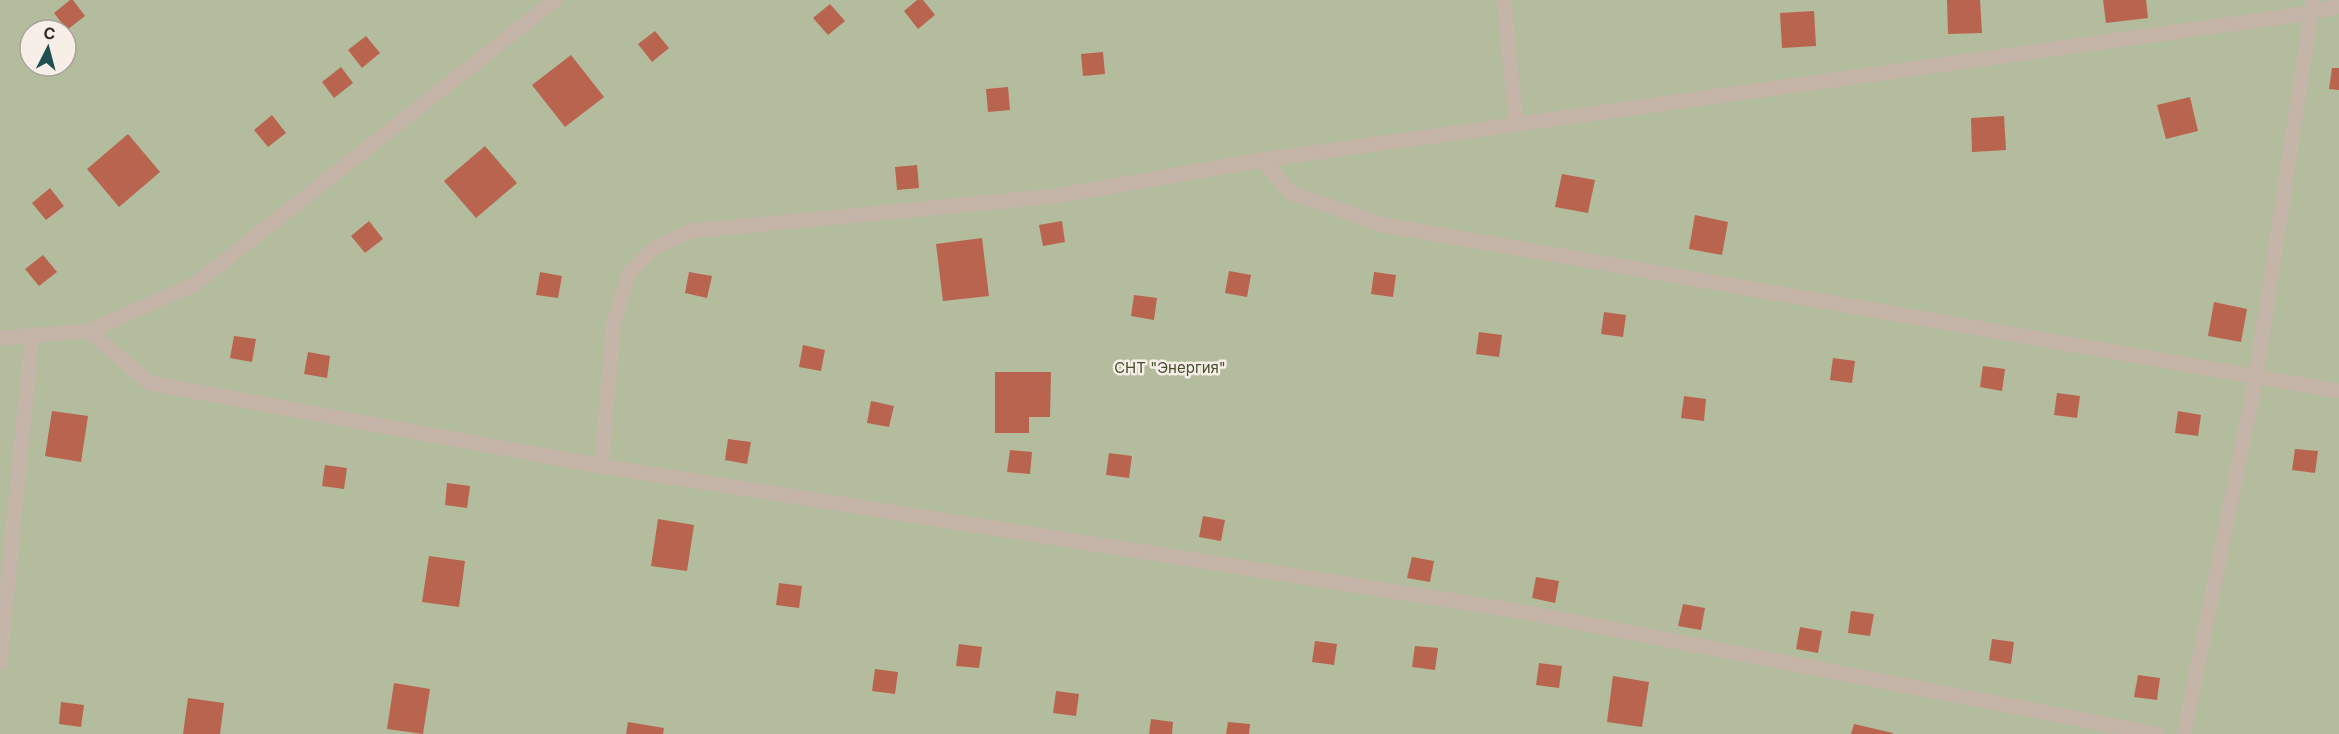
<svg xmlns="http://www.w3.org/2000/svg" width="2339" height="734" font-family="Inter,sans-serif">
  <style>
    .green { fill: #b3bc9d; fill-rule: evenodd }
    .building { fill: #b9644f }
    .lines { fill: none; stroke-linecap: round; stroke-linejoin: round }
    .lane { stroke: #c5b4a8; stroke-width: 15 }
    .labels { text-anchor: middle; dominant-baseline: central; stroke-width: 5; stroke-linejoin: round; paint-order: stroke }
    .park-label { font-size: 15px; fill: #444f2e; stroke: #f7efe7 }
  </style>
  <rect width="100%" height="100%" fill="#efe4db"/>
  <!-- green -->
  <path class="green" d="M0 0H2339V734H0ZM30 30H66V66H30Z"/>
  <!-- building -->
  <g class="building">
    <path d="M70 0H73L85 16 67 30 54 13Z"/>
    <path d="M917 0H923L935 15 918 29 904 11Z"/>
    <path d="M1947 0H1980L1982 33 1948 34Z"/>
    <path d="M2103 0H2146L2148 18 2106 23Z"/>
    <path d="M830 4 845 21 828 35 813 18Z"/>
    <path d="M1814 11 1816 46 1782 48 1780 13Z"/>
    <path d="M655 31 669 48 652 62 638 44Z"/>
    <path d="M366 36 380 53 362 68 348 50Z"/>
    <path d="M1103 52 1105 74 1083 76 1081 54Z"/>
    <path d="M571 55 604 97 565 127 532 85Z"/>
    <path d="M341 67 353 83 334 98 322 82Z"/>
    <path d="M2332 68H2339V90L2329 89Z"/>
    <path d="M1008 87 1010 110 988 112 986 89Z"/>
    <path d="M2190 97 2198 131 2166 139 2157 105Z"/>
    <path d="M272 115 286 133 268 147 254 130Z"/>
    <path d="M2004 116 2006 150 1972 152 1971 118Z"/>
    <path d="M128 134 160 172 119 207 87 169Z"/>
    <path d="M485 146 517 183 476 218 444 181Z"/>
    <path d="M917 165 919 188 897 190 895 167Z"/>
    <path d="M1562 174 1595 180 1588 213 1555 207Z"/>
    <path d="M50 188 64 206 46 220 32 203Z"/>
    <path d="M1695 215 1728 222 1722 255 1689 249Z"/>
    <path d="M369 221 383 239 365 253 351 236Z"/>
    <path d="M1062 221 1065 242 1043 246 1039 225Z"/>
    <path d="M982 238 989 296 943 301 936 244Z"/>
    <path d="M43 255 57 272 39 286 25 269Z"/>
    <path d="M1229 271 1251 275 1247 297 1225 293Z"/>
    <path d="M540 272 562 276 558 298 536 295Z"/>
    <path d="M689 272 712 276 707 298 685 293Z"/>
    <path d="M1374 272 1396 275 1393 297 1371 294Z"/>
    <path d="M1134 295 1157 298 1154 320 1131 316Z"/>
    <path d="M2214 302 2247 309 2241 342 2208 336Z"/>
    <path d="M1604 312 1626 315 1623 337 1601 334Z"/>
    <path d="M1479 332 1502 335 1499 357 1476 354Z"/>
    <path d="M234 336 256 339 252 362 230 358Z"/>
    <path d="M803 345 825 350 821 371 799 367Z"/>
    <path d="M308 352 330 356 327 378 304 374Z"/>
    <path d="M1833 358 1855 361 1852 383 1830 380Z"/>
    <path d="M1983 366 2005 369 2002 391 1980 387Z"/>
    <path d="M995 372H1051L1050 417H1029V433H995Z"/>
    <path d="M2057 393 2080 396 2077 418 2054 415Z"/>
    <path d="M1684 396 1706 399 1704 421 1681 418Z"/>
    <path d="M871 401 894 406 889 427 867 423Z"/>
    <path d="M52 411 88 416 81 462 45 456Z"/>
    <path d="M2178 411 2201 415 2198 436 2175 433Z"/>
    <path d="M728 439 751 442 747 464 725 460Z"/>
    <path d="M2295 449 2318 451 2315 473 2292 470Z"/>
    <path d="M1010 450 1032 452 1030 474 1007 472Z"/>
    <path d="M1109 453 1132 456 1129 478 1106 475Z"/>
    <path d="M325 465 347 468 344 489 322 486Z"/>
    <path d="M447 483 470 486 467 508 445 505Z"/>
    <path d="M1203 516 1225 520 1221 541 1199 537Z"/>
    <path d="M658 519 694 525 687 571 651 566Z"/>
    <path d="M429 556 465 561 459 607 422 602Z"/>
    <path d="M1412 557 1434 561 1430 582 1407 578Z"/>
    <path d="M1536 577 1559 581 1555 603 1532 598Z"/>
    <path d="M779 583 802 586 799 608 776 605Z"/>
    <path d="M1683 604 1705 608 1701 630 1678 626Z"/>
    <path d="M1851 611 1874 614 1870 636 1848 633Z"/>
    <path d="M1800 627 1822 631 1818 653 1796 649Z"/>
    <path d="M1992 639 2014 642 2011 664 1989 660Z"/>
    <path d="M1315 641 1337 644 1334 665 1312 662Z"/>
    <path d="M959 644 982 647 979 668 956 666Z"/>
    <path d="M1415 646 1438 648 1435 670 1412 667Z"/>
    <path d="M1539 663 1562 666 1559 688 1536 685Z"/>
    <path d="M875 669 898 672 895 694 872 691Z"/>
    <path d="M2138 675 2160 678 2157 700 2134 697Z"/>
    <path d="M1613 676 1649 682 1642 727 1607 722Z"/>
    <path d="M394 683 430 689 423 734 387 729Z"/>
    <path d="M1056 691 1079 694 1076 716 1053 713Z"/>
    <path d="M188 698 224 703 220 734H183Z"/>
    <path d="M61 702 84 705 81 727 59 724Z"/>
    <path d="M1151 719 1173 722 1172 734H1149Z"/>
    <path d="M628 722 664 728 663 734H626Z"/>
    <path d="M1228 722 1250 724 1249 734H1226Z"/>
    <path d="M1854 724 1893 733 1892 734H1851Z"/>
  </g>
  <g class="lines">
    <!-- lane -->
    <g class="lane">
      <path d="M1504 0 1516 123"/>
      <path d="M1262 160 1291 193 1384 225 2339 391"/>
      <path d="M89 331 149 383 601 466 1518 611 2157 734"/>
      <path d="M0 338 89 331 195 284 555 0"/>
      <path d="M601 466 614 321 629 273 654 248 691 231 1056 196 1262 160 2310 13 2339 6"/>
      <path d="M0 663 32 336"/>
      <path d="M2184 734 2256 377 2313 0"/>
    </g>
  </g>
  <g class="labels">
    <!-- park labels -->
    <g class="park-label">
      <text x="1170" y="367">СНТ "Энергия"</text>
    </g>
  </g>
  <!-- north arrow -->
  <g transform="translate(48 48) rotate(6)"><circle r="28" fill="#f7efe7" stroke="#a9a19b" stroke-width="1.5"/>
  <path d="M0-4.5L10 22L0 15L-10 22Z" fill="#224f50"/>
  <text y="-9" font-size="16" font-weight="bold" text-anchor="middle" fill="#332b28">С</text>
  </g>
</svg>
